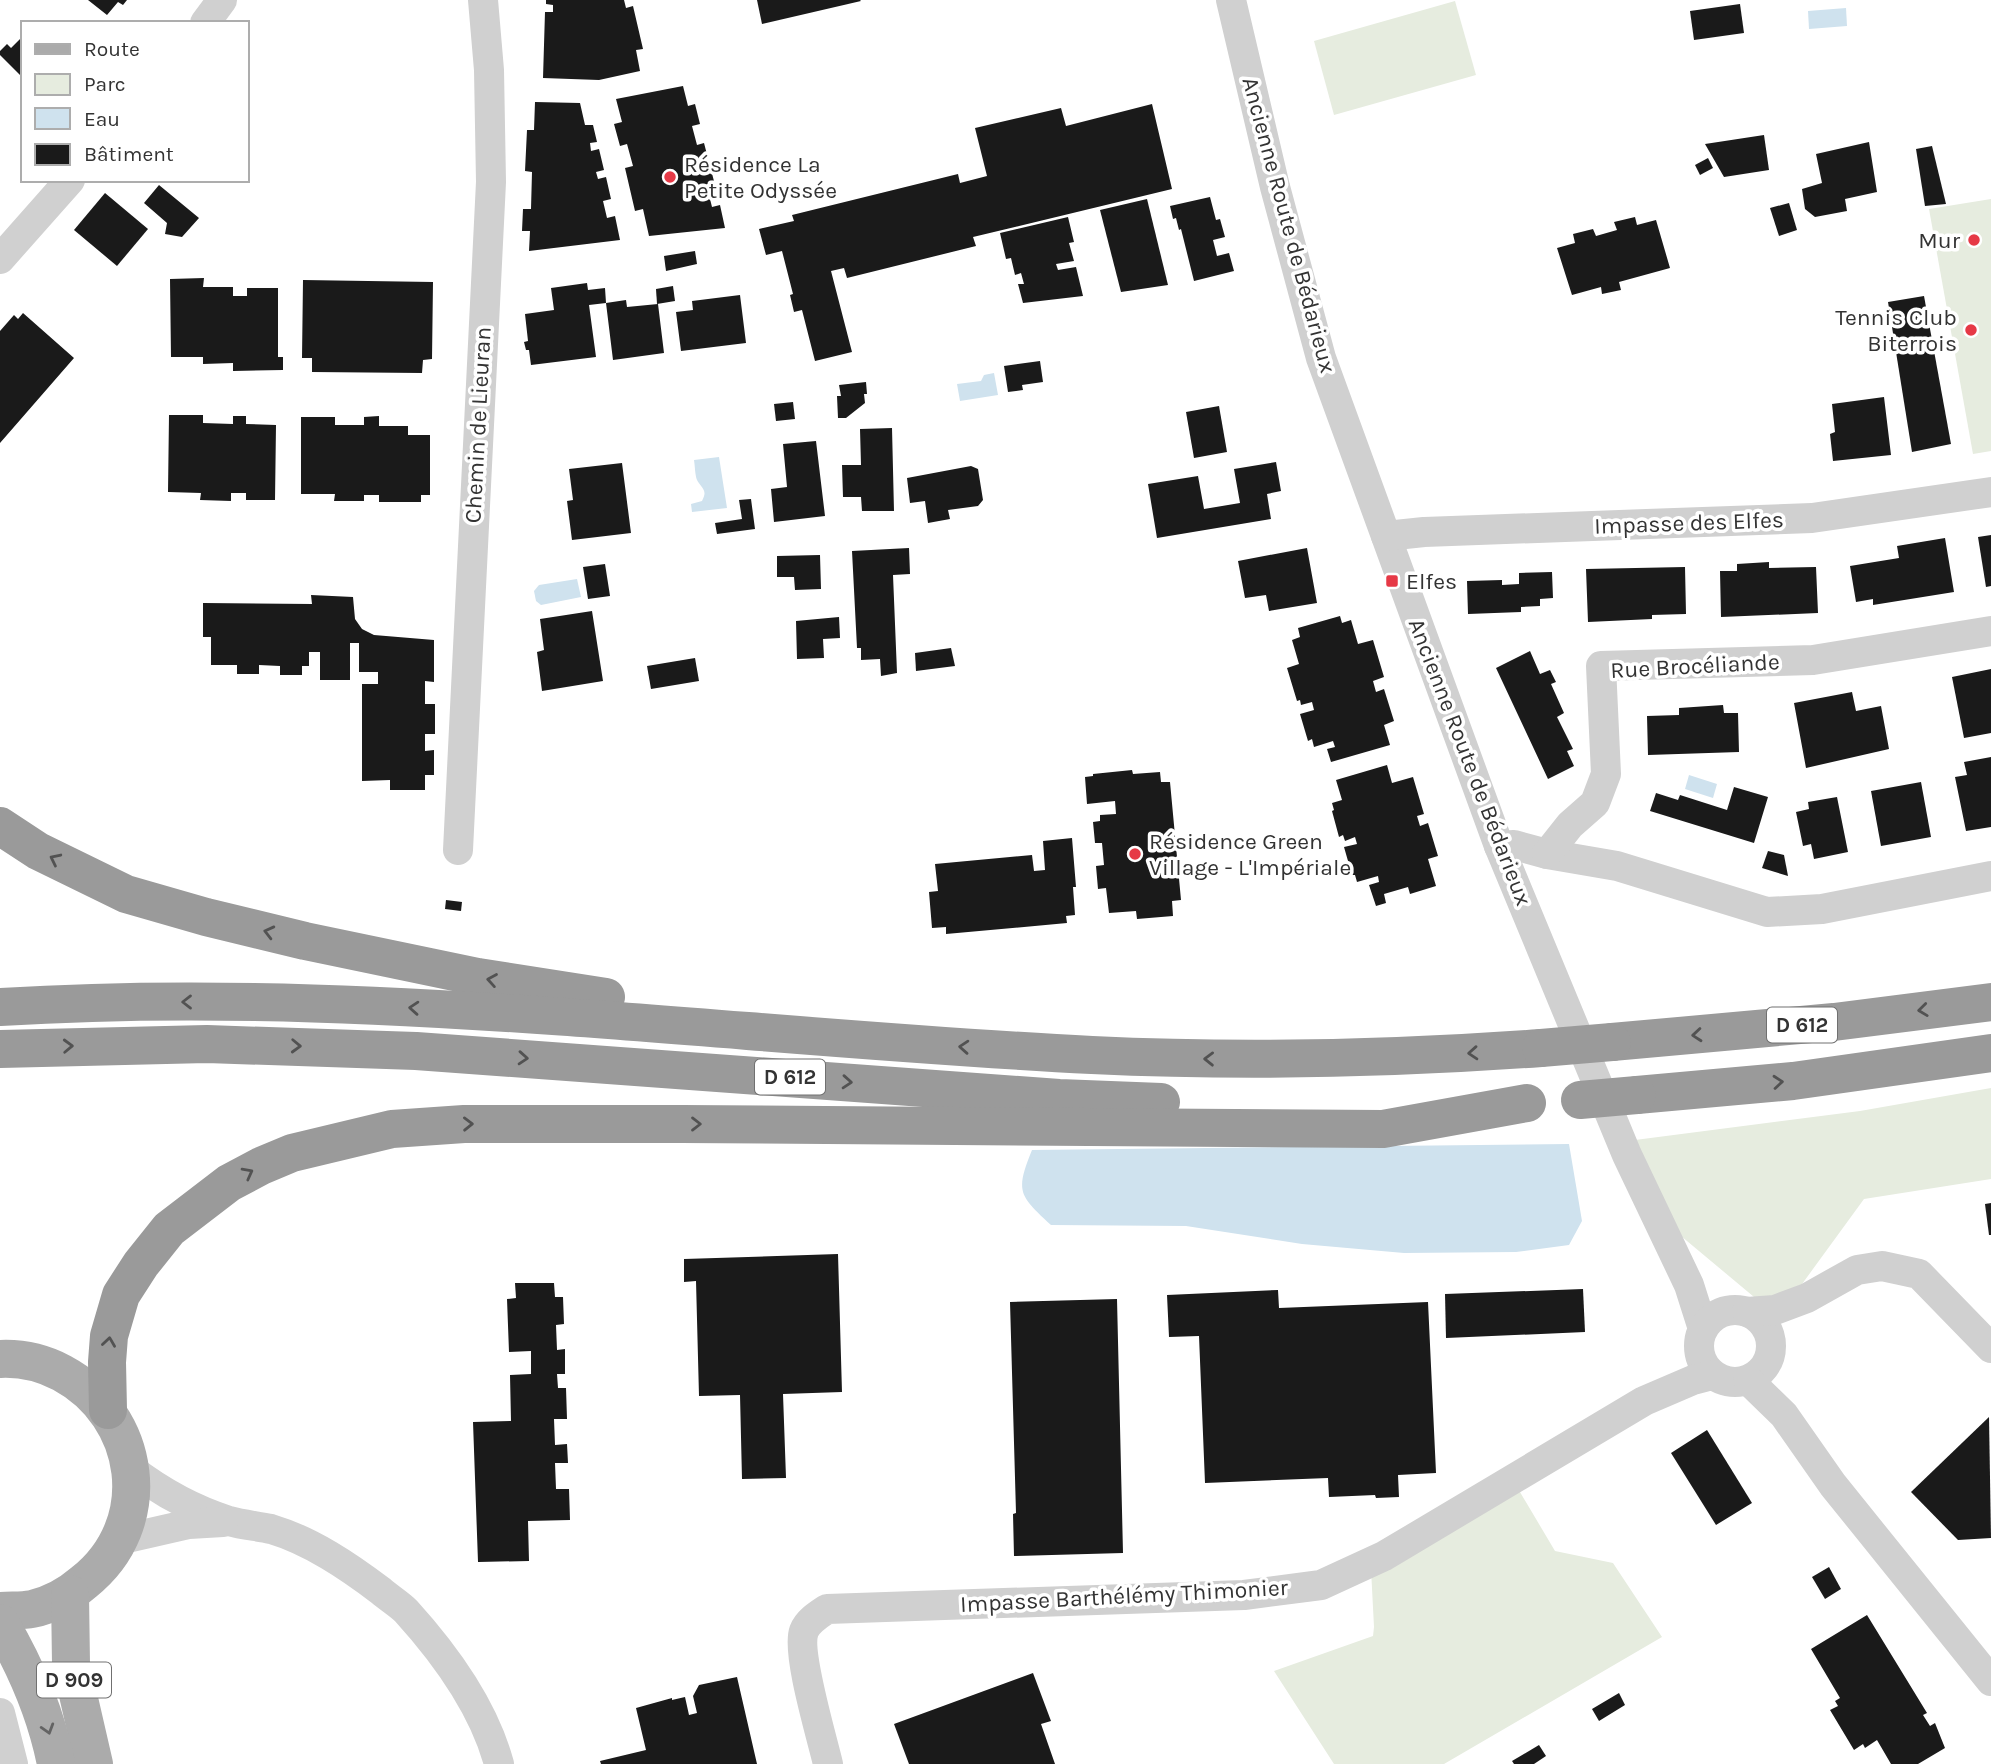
<svg xmlns="http://www.w3.org/2000/svg" width="1991" height="1764" font-family="Karla,sans-serif">
  <style>
    .green { fill: #e6ecdf }
    .water { fill: #cfe2ee }
    .building { fill: #1a1a1a }
    .lines { fill: none; stroke-linecap: round; stroke-linejoin: round }
    .street { stroke: #d0d0d0; stroke-width: 30 }
    .primary { stroke: #ababab; stroke-width: 38 }
    .highway { stroke: #9a9a9a; stroke-width: 38 }
    .highway-bridge { stroke: #9a9a9a; stroke-width: 38 }
    .oneway { stroke: #525252 }
    .oneway2 { stroke: #636363 }
    .poi-dot { fill: #e63946; stroke: #fff; stroke-width: 2.5 }
    .labels { text-anchor: middle; dominant-baseline: central; stroke-width: 7; stroke-linejoin: round; paint-order: stroke }
    .shield { fill: #fff; stroke: #707070; stroke-width: 2 }
    .shield-label { font-size: 21px; font-weight: bold; fill: #333 }
    .poi-label { font-size: 23px; fill: #333; stroke: #fff; text-anchor: start }
    .street-label { font-size: 23px; fill: #333; stroke: #fff }
  </style>
  <rect width="100%" height="100%" fill="#fff"/>
  <!-- green -->
  <g class="green">
    <path d="M1455 1 1476 75 1334 115 1314 41Z"/>
    <path d="M1991 199V451L1973 454 1929 209Z"/>
    <path d="M1991 1088V1179L1864 1199 1778 1317 1681 1236 1635 1140 1860 1111Z"/>
    <path d="M1517 1487 1555 1551 1613 1563 1662 1637 1444 1764H1334L1274 1671 1373 1636 1374 1627 1371 1569Z"/>
  </g>
  <!-- water -->
  <g class="water">
    <path d="M1846 8 1847 26 1809 29 1808 11Z"/>
    <path d="M994 373 998 395 960 401 957 384 981 381 984 375Z"/>
    <path d="M719 457 727 508 692 512 691 504 702 501C708 490 702 489 697 480 695 475 695 466 694 460Z"/>
    <path d="M577 579 581 597 541 605 536 601 534 591 539 585Z"/>
    <path d="M1689 775 1717 784 1713 798 1685 789Z"/>
    <path d="M1569 1144 1582 1221 1569 1245 1516 1252 1404 1253 1302 1244 1186 1226 1051 1225C1019 1195 1015 1192 1032 1150Z"/>
  </g>
  <!-- building -->
  <g class="building">
    <path d="M88 0H127L123 5 118 2 107 15Z"/>
    <path d="M546 0H624L626 8 633 6 643 49 636 50 640 71 599 80 543 78 545 12H553V5L546 4Z"/>
    <path d="M757 0H860L861 1 762 24Z"/>
    <path d="M1740 4 1744 33 1694 40 1690 11Z"/>
    <path d="M23 36V78L0 55V51L7 44 11 48Z"/>
    <path d="M683 86 688 106 695 104 700 124 692 126 697 145 704 143 715 185 707 187 712 207 720 205 725 228 649 236 643 209 635 211 625 168 633 166 627 144 620 146 614 124 622 122 616 99Z"/>
    <path d="M535 102 580 103 585 125H593L597 142 590 143 591 151 599 149 604 170 596 172 598 179 606 177 611 199 603 201 607 218 615 216 620 240 529 251 530 231H522L523 209H531L532 172 525 171 527 130H534Z"/>
    <path d="M1152 104 1172 189 973 237 976 246 847 278 844 268 831 271 852 352 815 361 802 310 794 312 790 295 793 294 782 251 766 255 759 229 794 221 792 215 958 174 960 183 987 176 975 128 1061 108 1066 126Z"/>
    <path d="M1764 135 1769 170 1724 177 1705 144Z"/>
    <path d="M1869 142 1877 192 1845 199 1847 211 1815 217 1805 209 1802 189 1822 183 1816 154Z"/>
    <path d="M1932 146 1946 204 1925 206 1916 149Z"/>
    <path d="M1708 158 1713 168 1700 175 1695 165Z"/>
    <path d="M159 185 199 218 182 237 165 234 167 223 144 203Z"/>
    <path d="M105 193 148 229 117 266 74 230Z"/>
    <path d="M1210 197 1216 220 1220 219 1225 237 1213 240 1217 256 1229 253 1234 271 1194 281 1181 229 1179 230 1176 218 1173 219 1170 206Z"/>
    <path d="M1147 199 1168 285 1121 292 1100 210Z"/>
    <path d="M1789 203 1797 230 1779 236 1770 208Z"/>
    <path d="M1068 217 1074 242 1069 243 1074 261 1056 264 1058 270 1076 267 1083 296 1023 303 1018 284H1024L1021 273 1015 275 1011 258 1006 259 1000 233Z"/>
    <path d="M1635 217 1637 225 1656 220 1670 268 1619 282 1621 290 1602 294 1601 287 1572 295 1557 248 1575 243 1573 234 1593 229 1596 236 1617 230 1614 222Z"/>
    <path d="M695 251 697 264 666 271 664 256Z"/>
    <path d="M204 278 203 287H233V296H247V288H278V357H283V370L233 371V363L203 364V357H171L170 279Z"/>
    <path d="M303 280 433 282 432 359 423 360 422 373 312 372V358H302Z"/>
    <path d="M587 283 588 290 605 288 606 303 589 305 596 357 531 365 529 350H526L524 342 528 341 525 314 554 310 551 288Z"/>
    <path d="M673 286 675 301 657 304 656 289Z"/>
    <path d="M740 295 746 343 681 351 676 312 693 310 692 301Z"/>
    <path d="M1924 296 1951 444 1912 452 1888 302Z"/>
    <path d="M626 300 627 307 658 304 664 353 613 360 606 303Z"/>
    <path d="M23 313 74 358 0 443V331L14 315 18 319Z"/>
    <path d="M1040 361 1043 382 1022 385 1023 390 1008 392 1004 366Z"/>
    <path d="M866 382 867 394H864L865 403 846 418H838L837 396H841L839 385Z"/>
    <path d="M1884 397 1891 455 1833 461 1830 434 1835 432 1832 404Z"/>
    <path d="M793 402 795 419 776 421 774 404Z"/>
    <path d="M1219 406 1227 452 1194 458 1186 412Z"/>
    <path d="M169 415H203V423L233 424V416H246V424L276 425 275 500H246V493H231V501L200 500 201 493 168 492Z"/>
    <path d="M379 416V426H408V435H430V495H421V502H379V495H364V501H334L335 494H301V417H335V425H364V417Z"/>
    <path d="M892 428 894 511H862L861 497H843L842 465H861L860 429Z"/>
    <path d="M816 441 825 516 774 522 771 489 787 487 783 444Z"/>
    <path d="M1276 462 1281 491 1267 494 1271 519 1157 538 1148 484 1198 476 1204 509 1240 503 1234 469Z"/>
    <path d="M622 463 631 533 572 540 567 501 573 500 569 469Z"/>
    <path d="M971 466 978 469 983 500 978 506 948 510 950 519 928 523 925 501 910 503 907 478Z"/>
    <path d="M751 499 755 529 717 534 715 523 742 519 739 500Z"/>
    <path d="M1991 535V586L1986 587 1978 537Z"/>
    <path d="M1945 538 1954 592 1873 605V599L1856 602 1850 566 1899 558 1897 546Z"/>
    <path d="M909 548 910 574 893 575 897 673 881 676 880 659 861 660V648H857L852 551Z"/>
    <path d="M1307 548 1317 603 1269 611 1266 595 1245 598 1238 561Z"/>
    <path d="M820 555 821 589 795 590 794 577H777V556Z"/>
    <path d="M1769 562V568L1816 567 1818 613 1721 617 1720 571H1737V564Z"/>
    <path d="M605 564 610 596 588 599 583 567Z"/>
    <path d="M1685 567 1686 614 1652 615V619L1588 622 1586 569Z"/>
    <path d="M1552 572 1553 598 1540 599V606L1521 607V612L1468 614 1467 581 1502 580V585L1519 584V573Z"/>
    <path d="M311 595 353 597 355 619 362 629 374 635 434 640V682L425 681V704H435V734H425V751L434 750V775H425V790H390V780L362 781V684H378V672H359V643H350V680H320V652H309V666H302V675H280V666L259 665V674H237V665H211V637H203V603L312 604Z"/>
    <path d="M592 611 603 681 542 691 537 652 544 650 540 619Z"/>
    <path d="M1340 616 1342 623 1351 620 1358 644 1373 640 1384 677 1373 681 1376 692 1384 689 1394 721 1384 725 1390 745 1331 762 1327 749 1335 747 1333 741 1314 747 1312 739 1308 741 1300 714 1314 710 1312 702 1301 705 1300 700 1297 701 1287 668 1299 664 1292 640 1300 637 1298 628Z"/>
    <path d="M839 617 840 638 823 639 824 658 797 659 796 621Z"/>
    <path d="M951 648 955 666 916 671 915 653Z"/>
    <path d="M1530 651 1540 674 1550 670 1556 682 1551 684 1564 713 1557 717 1573 749 1567 751 1574 766 1548 779 1496 668Z"/>
    <path d="M695 658 699 681 651 689 647 666Z"/>
    <path d="M1991 669V733L1964 738 1952 677Z"/>
    <path d="M1852 692 1856 711 1881 706 1889 749 1806 768 1794 703Z"/>
    <path d="M1723 705 1724 713H1738L1739 752 1648 755 1647 716 1679 715V708Z"/>
    <path d="M1991 757V827L1966 831 1955 777 1967 775 1964 762Z"/>
    <path d="M1387 765 1392 783 1413 777 1424 814 1417 816 1420 826 1428 823 1438 856 1428 859 1436 886 1410 894 1408 887 1384 894 1386 903 1376 906 1369 885 1379 882 1378 876 1357 882 1355 875H1352L1344 847 1357 844 1355 837 1345 841 1343 835 1339 837 1332 811 1334 810 1332 803 1342 800 1336 780Z"/>
    <path d="M1132 770 1133 774 1160 772 1161 782H1170L1181 900 1172 901 1173 916 1137 919 1136 911 1109 913 1106 888 1098 889 1096 866 1104 865 1102 843H1095L1093 822 1100 821V815L1116 814 1115 801 1087 804 1085 777 1093 776V774Z"/>
    <path d="M1921 782 1931 837 1881 846 1871 791Z"/>
    <path d="M1734 787 1768 797 1754 843 1650 811 1656 793 1678 800 1680 795 1727 810Z"/>
    <path d="M1837 797 1848 852 1814 859 1811 844 1803 846 1796 812 1809 809 1808 802Z"/>
    <path d="M1072 838 1076 887H1073L1075 915 1066 916 1067 923 946 934V927L932 928 929 892 938 891 935 864 1032 855 1034 871 1045 870 1043 841Z"/>
    <path d="M1768 851 1784 855 1788 876 1762 868Z"/>
    <path d="M446 900 462 902 461 911 445 909Z"/>
    <path d="M1991 1203V1235H1989L1985 1204Z"/>
    <path d="M838 1254 842 1392 783 1394 786 1478 742 1479 740 1395 699 1396 696 1281 684 1282V1259Z"/>
    <path d="M515 1283H554L555 1297H563L564 1324 556 1325 557 1350 565 1349V1374H557L558 1388H566L567 1419H554L555 1445 567 1444 568 1463H555L556 1489H569L570 1520 528 1521 529 1561 478 1562 473 1422 511 1421 510 1375 531 1374V1351L509 1352 507 1299 516 1298Z"/>
    <path d="M1583 1289 1585 1332 1446 1338 1445 1294Z"/>
    <path d="M1278 1290 1279 1308 1428 1302 1436 1473 1398 1475 1399 1497 1376 1498 1375 1495 1329 1497 1328 1478 1205 1483 1199 1336 1169 1337 1167 1295Z"/>
    <path d="M1117 1299 1123 1553 1014 1556 1013 1514 1016 1513 1010 1302Z"/>
    <path d="M1989 1417 1991 1538 1958 1540 1911 1492Z"/>
    <path d="M1707 1430 1752 1503 1716 1525 1671 1453Z"/>
    <path d="M1829 1567 1841 1589 1825 1599 1812 1577Z"/>
    <path d="M1867 1615 1927 1713 1923 1715 1930 1726 1935 1723 1945 1748 1918 1764H1891L1877 1740 1865 1748 1863 1744 1854 1750 1830 1710 1838 1706 1835 1701 1840 1698 1811 1649Z"/>
    <path d="M1033 1673 1051 1721 1041 1724 1055 1764H909L894 1724Z"/>
    <path d="M737 1677 757 1764H601L600 1761 646 1750 636 1708 672 1698V1700L685 1697 689 1715 697 1713 693 1696 699 1685Z"/>
    <path d="M1619 1693 1625 1705 1599 1721 1592 1709Z"/>
    <path d="M1539 1745 1546 1756 1534 1764H1514L1512 1761Z"/>
  </g>
  <g class="lines">
    <!-- street -->
    <g class="street">
      <path d="M1231 0 1275 187 1321 358 1499 846 1627 1155 1689 1285 1703 1329"/>
      <path d="M205 23 222 0"/>
      <path d="M0 259 70 180"/>
      <path d="M1386 536 1424 532 1812 518 1991 492"/>
      <path d="M1499 846 1514 845 1547 854 1617 866 1767 912 1822 909 1991 876"/>
      <path d="M458 850 491 182 489 70 483 0"/>
      <path d="M1547 854 1570 825 1595 803 1606 774 1601 666 1813 660 1991 631"/>
      <circle cx="1735" cy="1346" r="36"/>
      <path d="M1747 1312 1775 1310 1807 1298 1857 1270 1882 1266 1919 1274 1991 1348"/>
      <path d="M1748 1380 1784 1415 1833 1485 1991 1681"/>
      <path d="M131 1469C161 1492 194 1510 229 1521 243 1525 257 1526 271 1529 311 1541 348 1566 381 1591 389 1598 399 1604 406 1611 445 1654 484 1708 499 1764"/>
      <path d="M119 1540 189 1524 223 1522"/>
      <path d="M0 1713 13 1764"/>
      <path d="M828 1764C822 1738 796 1652 804 1631 808 1621 818 1615 827 1609L1244 1595 1321 1585 1384 1556 1644 1401 1693 1380 1712 1375"/>
    </g>
    <!-- primary -->
    <g class="primary">
      <path d="M0 1359C21 1358 43 1363 62 1373 142 1416 157 1524 84 1582 70 1594 51 1605 32 1609 22 1611 10 1610 0 1611"/>
      <path d="M70 1594 71 1664 94 1764"/>
      <path d="M0 1623C26 1667 46 1713 56 1764"/>
    </g>
    <!-- highway -->
    <g class="highway">
      <path d="M0 826 38 851 126 894 206 917 305 941 478 977 606 997"/>
      <path d="M0 1007C364 984 728 1037 1092 1055 1242 1062 1391 1059 1541 1048"/>
      <path d="M1612 1042 1834 1022 1991 1002"/>
      <path d="M0 1049 207 1044 416 1051 1059 1098 1161 1102"/>
      <path d="M1637 1095 1793 1081 1991 1053"/>
      <path d="M108 1410 107 1362 109 1336 121 1295 141 1264 169 1229 229 1183 261 1166 292 1153 392 1129 464 1124H682L1383 1129 1527 1103"/>
    </g>
    <!-- highway-bridge -->
    <g class="highway-bridge">
      <path d="M1541 1048 1612 1042"/>
      <path d="M1580 1100 1637 1095"/>
    </g>
  </g>
  <!-- one-way arrows -->
  <defs><path id="oneway-chevron" d="M-2-3.5L2.5 0L-2 3.5" fill="none" stroke-width="1.6" stroke-linecap="round" stroke-linejoin="round" transform="scale(1.75)"/></defs>
  <g class="oneway">
    <use href="#oneway-chevron" transform="translate(55 859) rotate(-154)"/>
    <use href="#oneway-chevron" transform="translate(269 932) rotate(-166)"/>
    <use href="#oneway-chevron" transform="translate(492 980) rotate(-170)"/>
    <use href="#oneway-chevron" transform="translate(187 1002) rotate(-180)"/>
    <use href="#oneway-chevron" transform="translate(414 1008) rotate(-176)"/>
    <use href="#oneway-chevron" transform="translate(1923 1010) rotate(173)"/>
    <use href="#oneway-chevron" transform="translate(1697 1035) rotate(175)"/>
    <use href="#oneway-chevron" transform="translate(68 1046) rotate(-2)"/>
    <use href="#oneway-chevron" transform="translate(296 1046) rotate(2)"/>
    <use href="#oneway-chevron" transform="translate(964 1047) rotate(-176)"/>
    <use href="#oneway-chevron" transform="translate(1473 1053) rotate(176)"/>
    <use href="#oneway-chevron" transform="translate(523 1058) rotate(4)"/>
    <use href="#oneway-chevron" transform="translate(1209 1059) rotate(-179)"/>
    <use href="#oneway-chevron" transform="translate(847 1082) rotate(4)"/>
    <use href="#oneway-chevron" transform="translate(1778 1082) rotate(-5)"/>
    <use href="#oneway-chevron" transform="translate(468 1124) rotate(-1)"/>
    <use href="#oneway-chevron" transform="translate(696 1124)"/>
    <use href="#oneway-chevron" transform="translate(248 1173) rotate(-28)"/>
    <use href="#oneway-chevron" transform="translate(109 1342) rotate(-82)"/>
  </g>
  <use class="oneway2" href="#oneway-chevron" transform="translate(48 1729) rotate(73)"/>
  <!-- markers -->
  <g class="poi-dot">
    <circle cx="670" cy="177" r="7"/>
    <circle cx="1974" cy="240" r="7"/>
    <circle cx="1971" cy="330" r="7"/>
    <rect x="1385" y="574" width="14" height="14" rx="3.5"/>
    <circle cx="1135" cy="854" r="7"/>
  </g>
  <g class="labels">
    <!-- shield labels -->
    <g class="shield">
      <rect x="1767" y="1007.5" width="70" height="35" rx="5"/>
      <rect x="755" y="1059.5" width="70" height="35" rx="5"/>
      <rect x="37" y="1662.5" width="74" height="35" rx="5"/>
    </g>
    <g class="shield-label">
      <text x="1802" y="1025">D 612</text>
      <text x="790" y="1077">D 612</text>
      <text x="74" y="1680">D 909</text>
    </g>
    <!-- poi labels -->
    <g class="poi-label">
      <text x="684" y="164">Résidence La<tspan x="684" dy="26">Petite Odyssée</tspan></text>
      <text x="1960" y="240" text-anchor="end">Mur</text>
      <text x="1957" y="317" text-anchor="end">Tennis Club<tspan x="1957" dy="26">Biterrois</tspan></text>
      <text x="1406" y="581">Elfes</text>
      <text x="1149" y="841">Résidence Green<tspan x="1149" dy="26">Village - L'Impériale</tspan></text>
    </g>
    <!-- street labels -->
    <g class="street-label">
      <text transform="translate(1289 225) rotate(75)">Ancienne Route de Bédarieux</text>
      <text transform="translate(478 425) rotate(-87)">Chemin de Lieuran</text>
      <text transform="translate(1689 523) rotate(-2)">Impasse des Elfes</text>
      <text transform="translate(1695 666) rotate(-3)">Rue Brocéliande</text>
      <text transform="translate(1470 762) rotate(69)">Ancienne Route de Bédarieux</text>
      <text transform="translate(1124 1596) rotate(-3)">Impasse Barthélémy Thimonier</text>
    </g>
  </g>
  <!-- legend -->
  <rect x="21" y="21" width="228" height="161" fill="#ffffff" stroke="#adadad" stroke-width="2"/>
  <rect x="35" y="44" width="35" height="10" fill="#ababab" stroke="#adadad" stroke-width="2"/>
  <text x="84" y="56" font-size="21" fill="#333333">Route</text>
  <rect x="35" y="74" width="35" height="21" fill="#e6ecdf" stroke="#adadad" stroke-width="2"/>
  <text x="84" y="91" font-size="21" fill="#333333">Parc</text>
  <rect x="35" y="108" width="35" height="21" fill="#cfe2ee" stroke="#adadad" stroke-width="2"/>
  <text x="84" y="126" font-size="21" fill="#333333">Eau</text>
  <rect x="35" y="144" width="35" height="21" fill="#1a1a1a" stroke="#adadad" stroke-width="2"/>
  <text x="84" y="161" font-size="21" fill="#333333">Bâtiment</text>
</svg>
